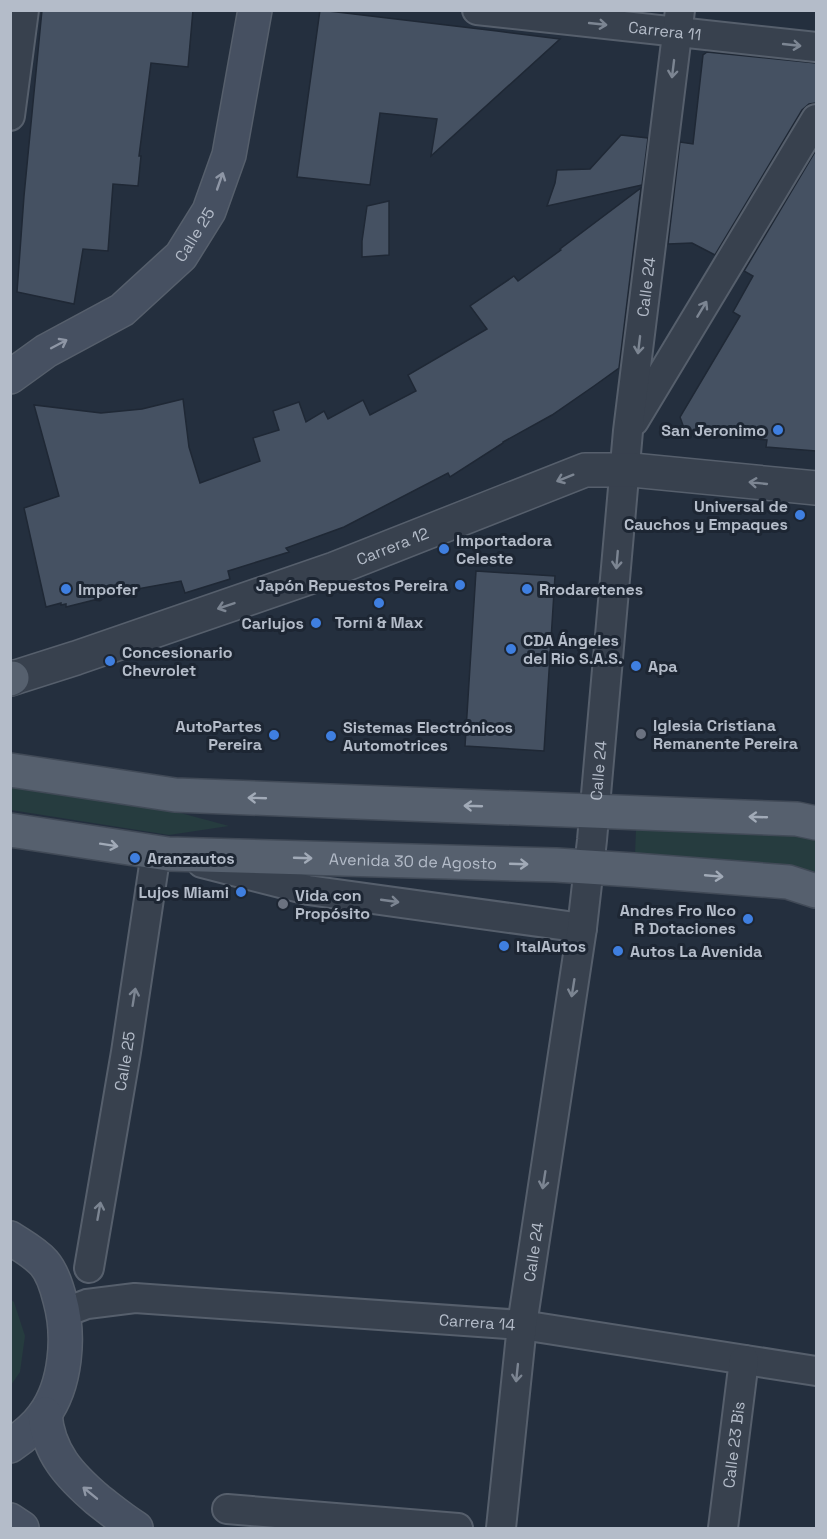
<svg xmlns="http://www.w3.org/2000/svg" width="827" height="1539" font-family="'Space Grotesk',sans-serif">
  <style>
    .green { fill: #263c3f }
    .building { fill: #455162; stroke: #1f2835; stroke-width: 1.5 }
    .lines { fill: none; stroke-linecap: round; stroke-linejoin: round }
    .minor-casing { stroke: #565f6c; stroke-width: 32 }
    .tertiary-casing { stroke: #565f6c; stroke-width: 36 }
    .secondary-casing { stroke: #565f6c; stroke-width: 36 }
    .primary-casing { stroke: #414a57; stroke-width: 36 }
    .minor { stroke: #38414e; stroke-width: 28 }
    .tertiary { stroke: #38414e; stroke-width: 33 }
    .secondary { stroke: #465061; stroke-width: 33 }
    .primary { stroke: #56606e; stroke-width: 33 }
    .oneway { stroke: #7c8592 }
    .oneway2 { stroke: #8e96a5 }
    .oneway3 { stroke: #a1aab7 }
    .shop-dot { fill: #3f7fe0; stroke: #1d2633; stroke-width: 2 }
    .worship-dot { fill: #6b7280; stroke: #1d2633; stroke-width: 2 }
    .labels { text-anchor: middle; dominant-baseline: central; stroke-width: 6; stroke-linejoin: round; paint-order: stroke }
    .street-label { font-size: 16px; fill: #b4bcc9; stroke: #1d2633 }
    .poi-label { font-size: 16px; font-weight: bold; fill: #b4bcc9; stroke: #1d2633; text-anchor: start }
  </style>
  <rect width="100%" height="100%" fill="#242f3e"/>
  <!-- green -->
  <g class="green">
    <path d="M10 785 173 811 229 826 169 835 11 810Z"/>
    <path d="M636 829 794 835 816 840V872L790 866 635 855Z"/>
    <path d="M10 1299 14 1302 25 1336 20 1372 11 1385Z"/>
  </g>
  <!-- building -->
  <g class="building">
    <path d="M42 10H193L188 67 151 63 139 156H141L138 186 113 184 108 251 83 249 74 304 17 292 24 196Z"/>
    <path d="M320 10 497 31 560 39 431 156 437 119 380 113 370 185 297 177Z"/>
    <path d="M707 52 816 63V103L809 104 802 110 715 255 692 243 668 244 680 142 693 144 703 55Z"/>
    <path d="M621 135 648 138 642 185 547 206 555 183 557 170 590 169Z"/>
    <path d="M816 150V451L766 447 767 440 685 431 680 417 740 316 733 312 753 276 744 271Z"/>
    <path d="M641 188 619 368 594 386 552 415 503 442V443L450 477 448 473 344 527 286 548 289 552 228 571 230 579 185 593 181 581 137 589 138 591 105 597 100 601 94 600 66 607V604L61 605V603L46 607 24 508 59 496 34 405 101 413 142 409 183 399 189 447 200 483 260 461 253 438 279 430 273 411 299 402 306 422 324 411 328 419 363 400 370 415 416 391 408 375 487 329 470 306 514 276 518 281 561 250 560 249Z"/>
    <path d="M389 201V255L362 257V241L367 206Z"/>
    <path d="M476 571 555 576 544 751 465 746Z"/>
  </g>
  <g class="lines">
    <!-- minor casing -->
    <g class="minor-casing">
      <g id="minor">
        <path id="s1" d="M477 10 816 47"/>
        <path d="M10 116 24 10"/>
        <path d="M634 421 816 119"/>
        <path d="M202 863 308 890 582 928"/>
        <path id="s2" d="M89 1268 126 1052 156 852"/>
        <path id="s3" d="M63 1313 87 1304 135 1298 522 1325 816 1371"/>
        <path d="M227 1509 458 1528"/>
        <path id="s4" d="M501 1528 522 1325 582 928 592 840 628 431 680 10"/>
        <path id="s5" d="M723 1528 744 1360"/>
      </g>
    </g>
    <!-- tertiary casing -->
    <g class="tertiary-casing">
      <g id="tertiary">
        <path id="s6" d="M10 679 76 658 334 569 585 470H632L816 488"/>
      </g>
    </g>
    <!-- secondary casing -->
    <g class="secondary-casing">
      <g id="secondary">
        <path id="s7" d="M10 377 46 351 122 310 181 256 209 211 229 155 255 10"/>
        <path d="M10 1238C22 1246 34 1252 44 1263 52 1272 57 1288 60 1300 70 1336 66 1385 44 1415 35 1428 23 1437 10 1446"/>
        <path d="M45 1414C48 1453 70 1476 98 1500 111 1510 123 1520 136 1528"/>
        <path d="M10 1520 22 1528"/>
      </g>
    </g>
    <!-- primary casing -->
    <g class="primary-casing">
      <g id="primary">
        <path d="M10 679 12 678"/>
        <path d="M10 770 175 795 797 819 816 823"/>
        <path id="s8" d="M10 830 168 854 556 865 634 870 788 882 816 891"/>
      </g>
    </g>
    <!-- minor -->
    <use href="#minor" class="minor"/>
    <!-- tertiary -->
    <use href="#tertiary" class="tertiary"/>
    <!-- secondary -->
    <use href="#secondary" class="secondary"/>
    <!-- primary -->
    <use href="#primary" class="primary"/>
  </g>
  <!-- one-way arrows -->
  <defs><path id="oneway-shaft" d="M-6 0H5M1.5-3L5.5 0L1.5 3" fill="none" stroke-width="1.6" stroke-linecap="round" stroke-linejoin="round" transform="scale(1.5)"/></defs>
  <g class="oneway">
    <use href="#oneway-shaft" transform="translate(598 24) rotate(6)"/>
    <use href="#oneway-shaft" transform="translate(792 45) rotate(6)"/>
    <use href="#oneway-shaft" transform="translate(673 69) rotate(97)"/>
    <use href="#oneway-shaft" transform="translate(702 309) rotate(-59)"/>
    <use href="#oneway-shaft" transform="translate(639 345) rotate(97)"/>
    <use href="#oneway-shaft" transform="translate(565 478) rotate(158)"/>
    <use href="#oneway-shaft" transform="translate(758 483) rotate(-174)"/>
    <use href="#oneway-shaft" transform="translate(617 560) rotate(95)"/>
    <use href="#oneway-shaft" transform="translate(226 606) rotate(161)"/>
    <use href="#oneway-shaft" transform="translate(390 901) rotate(8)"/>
    <use href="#oneway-shaft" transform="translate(573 988) rotate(99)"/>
    <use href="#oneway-shaft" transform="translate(134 997) rotate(-81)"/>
    <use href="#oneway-shaft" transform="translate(544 1180) rotate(99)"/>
    <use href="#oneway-shaft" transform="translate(99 1211) rotate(-80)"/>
    <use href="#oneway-shaft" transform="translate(517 1373) rotate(96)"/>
  </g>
  <g class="oneway2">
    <use href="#oneway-shaft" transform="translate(220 181) rotate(-71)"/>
    <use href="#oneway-shaft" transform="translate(59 344) rotate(-28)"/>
    <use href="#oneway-shaft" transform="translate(90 1493) rotate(-141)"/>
  </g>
  <g class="oneway3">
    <use href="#oneway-shaft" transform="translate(257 798) rotate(-178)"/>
    <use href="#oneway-shaft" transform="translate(473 806) rotate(-178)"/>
    <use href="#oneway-shaft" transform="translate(758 817) rotate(-178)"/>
    <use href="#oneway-shaft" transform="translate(109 845) rotate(9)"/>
    <use href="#oneway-shaft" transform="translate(303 858) rotate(2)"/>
    <use href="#oneway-shaft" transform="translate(519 864) rotate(2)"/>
    <use href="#oneway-shaft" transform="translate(714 876) rotate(5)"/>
  </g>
  <!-- markers -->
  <g class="shop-dot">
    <circle cx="778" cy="430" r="6"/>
    <circle cx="800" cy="515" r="6"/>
    <circle cx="444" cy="549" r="6"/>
    <circle cx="460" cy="585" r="6"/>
    <circle cx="66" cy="589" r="6"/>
    <circle cx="527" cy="589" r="6"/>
    <circle cx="379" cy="603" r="6"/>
    <circle cx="316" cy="623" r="6"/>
    <circle cx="511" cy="649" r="6"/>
    <circle cx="110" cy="661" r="6"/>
    <circle cx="636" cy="666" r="6"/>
    <circle cx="274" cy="735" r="6"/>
    <circle cx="331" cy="736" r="6"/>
    <circle cx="135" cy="858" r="6"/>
    <circle cx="241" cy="892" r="6"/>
    <circle cx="748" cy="919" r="6"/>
    <circle cx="504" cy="946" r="6"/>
    <circle cx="618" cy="951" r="6"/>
  </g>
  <g class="worship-dot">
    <circle cx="641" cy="734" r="6"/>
    <circle cx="283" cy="904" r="6"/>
  </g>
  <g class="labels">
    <!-- street labels -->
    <g class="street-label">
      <text stroke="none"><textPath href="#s1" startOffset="189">Carrera 11</textPath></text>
      <text stroke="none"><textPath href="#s7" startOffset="236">Calle 25</textPath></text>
      <text stroke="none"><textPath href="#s4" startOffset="1250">Calle 24</textPath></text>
      <text stroke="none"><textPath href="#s6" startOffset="405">Carrera 12</textPath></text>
      <text stroke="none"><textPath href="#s4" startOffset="764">Calle 24</textPath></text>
      <text stroke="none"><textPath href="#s8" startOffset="405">Avenida 30 de Agosto</textPath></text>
      <text stroke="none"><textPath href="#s2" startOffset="210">Calle 25</textPath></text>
      <text stroke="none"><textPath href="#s4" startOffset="278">Calle 24</textPath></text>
      <text stroke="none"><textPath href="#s3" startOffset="417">Carrera 14</textPath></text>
      <text stroke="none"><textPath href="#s5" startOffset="84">Calle 23 Bis</textPath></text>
    </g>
    <!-- poi labels -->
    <g class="poi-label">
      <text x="766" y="430" text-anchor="end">San Jeronimo</text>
      <text x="788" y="506" text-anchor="end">Universal de<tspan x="788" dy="18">Cauchos y Empaques</tspan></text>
      <text x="456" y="540">Importadora<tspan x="456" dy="18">Celeste</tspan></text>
      <text x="448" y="585" text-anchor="end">Japón Repuestos Pereira</text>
      <text x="78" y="589">Impofer</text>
      <text x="539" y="589">Rrodaretenes</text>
      <text x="379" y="622" text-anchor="middle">Torni &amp; Max</text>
      <text x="304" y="623" text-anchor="end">Carlujos</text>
      <text x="523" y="640">CDA Ángeles<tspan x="523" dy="18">del Rio S.A.S.</tspan></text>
      <text x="122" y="652">Concesionario<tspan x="122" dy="18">Chevrolet</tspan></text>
      <text x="648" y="666">Apa</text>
      <text x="653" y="725">Iglesia Cristiana<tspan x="653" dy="18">Remanente Pereira</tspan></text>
      <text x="262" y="726" text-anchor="end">AutoPartes<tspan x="262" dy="18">Pereira</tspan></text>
      <text x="343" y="727">Sistemas Electrónicos<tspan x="343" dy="18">Automotrices</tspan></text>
      <text x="147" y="858">Aranzautos</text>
      <text x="229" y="892" text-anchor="end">Lujos Miami</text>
      <text x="295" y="895">Vida con<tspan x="295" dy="18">Propósito</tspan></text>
      <text x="736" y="910" text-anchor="end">Andres Fro Nco<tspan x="736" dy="18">R Dotaciones</tspan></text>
      <text x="516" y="946">ItalAutos</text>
      <text x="630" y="951">Autos La Avenida</text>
    </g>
  </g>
  <!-- border -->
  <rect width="827" height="1539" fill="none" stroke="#b4bcc9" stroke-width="24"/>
</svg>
